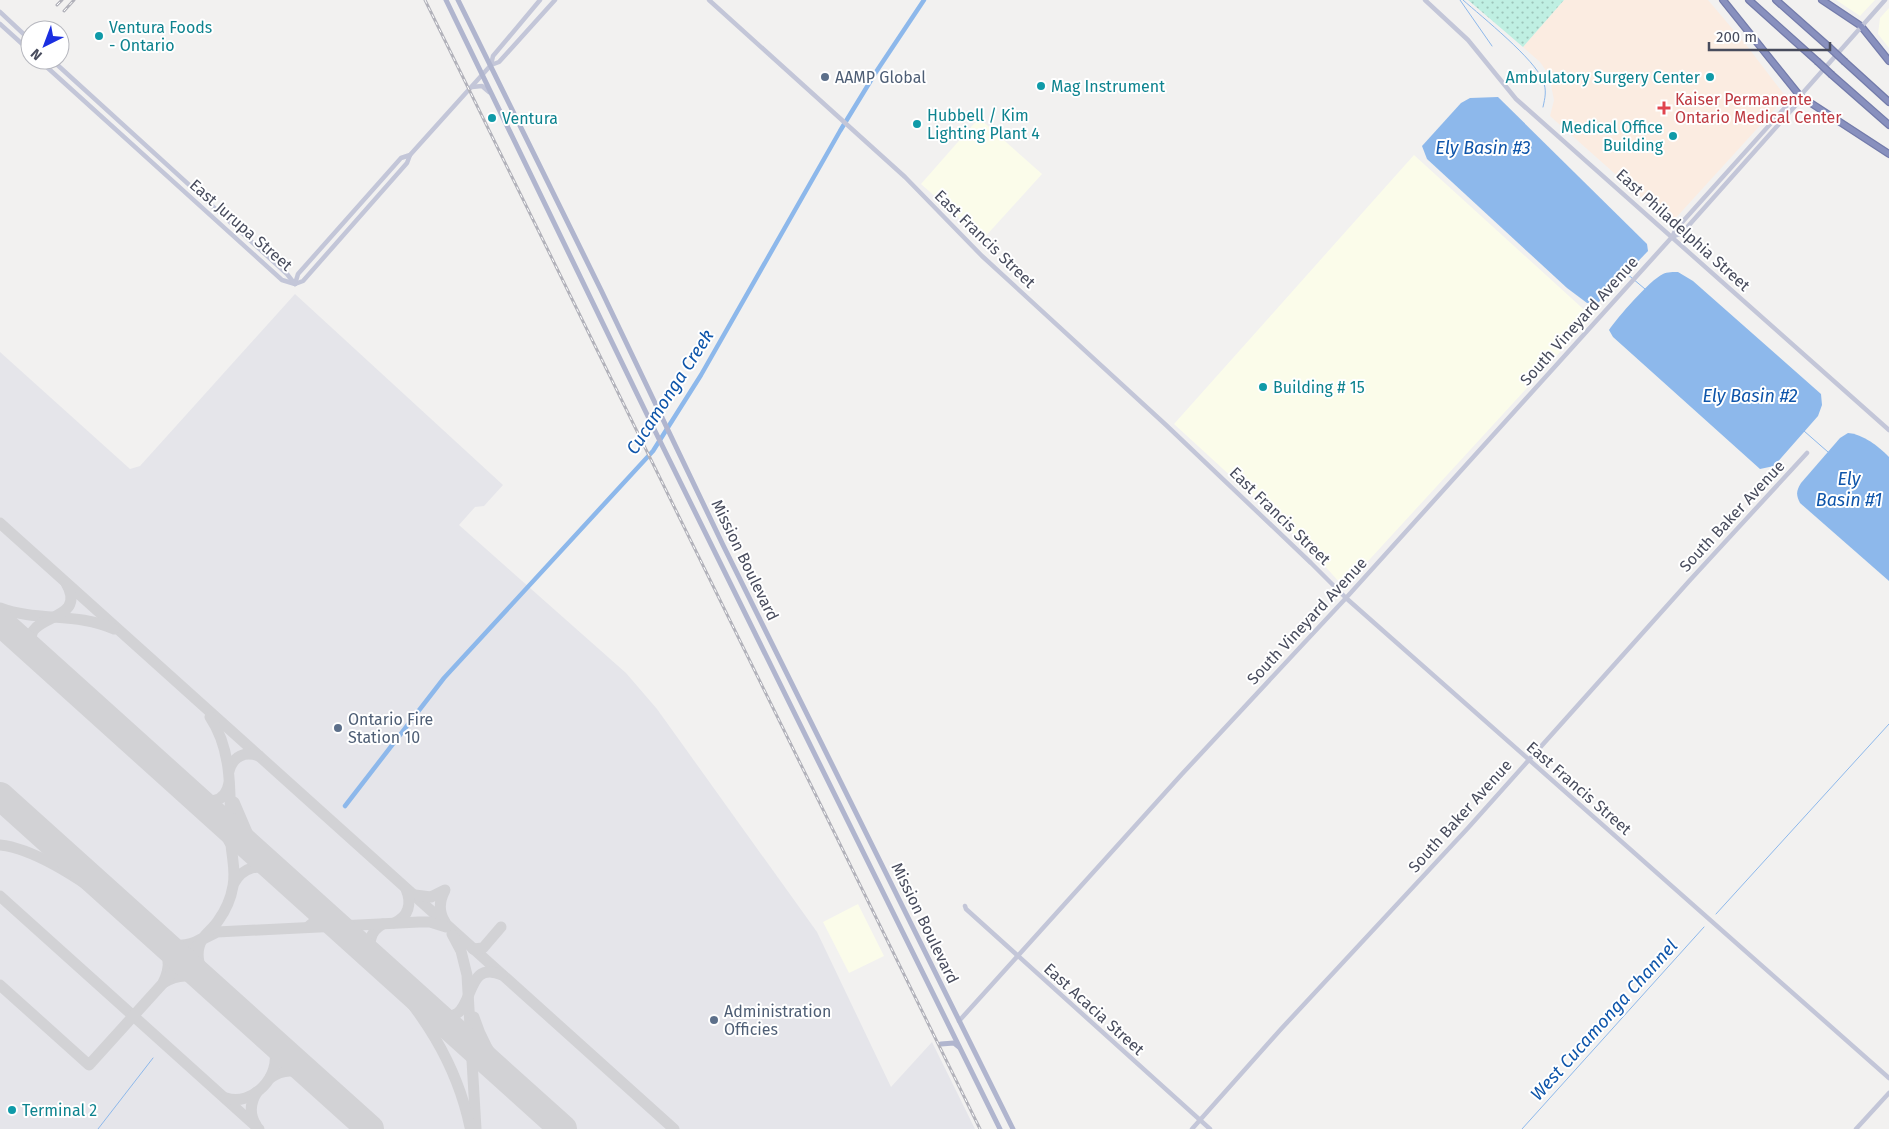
<svg xmlns="http://www.w3.org/2000/svg" width="1889" height="1129" font-family="'Fira Sans',sans-serif">
  <style>
    .commercial { fill: #fbfcea }
    .medical { fill: #fbece1 }
    .airport { fill: #e5e5ea }
    .grass { fill: url(#grass-dots) }
    .water { fill: #8db8eb }
    .lines { fill: none; stroke-linecap: round; stroke-linejoin: round }
    .stream { stroke: #8db8eb; stroke-width: 1 }
    .canal { stroke: #8db8eb; stroke-width: 4.5 }
    .taxiway { stroke: #d2d2d5; stroke-width: 11 }
    .runway { stroke: #d2d2d5; stroke-width: 28 }
    .highway-casing { stroke: #737baa; stroke-width: 8 }
    .secondary { stroke: #c3c6d8; stroke-width: 4.5 }
    .primary { stroke: #b0b5ce; stroke-width: 5 }
    .highway { stroke: #8890be; stroke-width: 5.5 }
    .rail-casing { stroke: #b2b2ba; stroke-width: 3 }
    .rail { stroke: #fff; stroke-width: 1; stroke-dasharray: 4; stroke-linecap: butt }
    .highway-bridge-casing { stroke: #737baa; stroke-width: 8; stroke-linecap: butt }
    .highway-bridge { stroke: #8890be; stroke-width: 5.5 }
    .culture-dot { fill: #0f9aa8; stroke: #fff; stroke-width: 2 }
    .service-dot { fill: #5c6f8a; stroke: #fff; stroke-width: 2 }
    .health-dot { fill: #e0444e; stroke: #fff; stroke-width: 2 }
    .labels { text-anchor: middle; dominant-baseline: central; stroke-width: 4; stroke-linejoin: round; paint-order: stroke }
    .culture-label { font-size: 16px; fill: #0d838f; stroke: #fff; text-anchor: start }
    .service-label { font-size: 16px; fill: #4e5e75; stroke: #fff; text-anchor: start }
    .health-label { font-size: 16px; fill: #be3a42; stroke: #fff; text-anchor: start }
    .street-label { font-size: 16px; fill: #484c5d; stroke: #fff }
    .water-label { font-size: 18px; font-style: italic; fill: #0e55aa; stroke: #fff }
  </style>
  <defs>
    <pattern id="grass-dots" width="8" height="8" patternUnits="userSpaceOnUse" patternTransform="scale(1.25)"><rect width="8" height="8" fill="#bfefe2"/><path d="M2 2h.1M6 6h.1" fill="none" stroke="#9dc4ba" stroke-width="1.8" stroke-linecap="round"/></pattern>
  </defs>
  <rect width="100%" height="100%" fill="#f2f1f0"/>
  <!-- commercial -->
  <g class="commercial">
    <path d="M1836 0H1875L1860 16Z"/>
    <path d="M1889 8V48L1878 34 1880 18Z"/>
    <path d="M979 118 1042 174 983 239 921 184Z"/>
    <path d="M1414 155 1592 317 1348 583H1340L1307 546 1174 424Z"/>
    <path d="M858 904 884 956 849 973 823 922Z"/>
  </g>
  <!-- medical -->
  <path class="medical" d="M1564 0H1708L1747 46 1786 97 1673 221H1668L1550 116 1554 100 1549 75 1540 62 1523 47Z"/>
  <!-- airport -->
  <path class="airport" d="M295 294 503 485 484 506 475 507 459 525 626 673 657 709 817 932 891 1087 932 1042 975 1129H0V352L130 469 140 466Z"/>
  <!-- grass -->
  <path class="grass" d="M1468 0H1564L1523 47Z"/>
  <!-- water -->
  <g class="water">
    <path d="M1498 97 1647 244 1648 251 1598 303H1587L1567 288 1427 159 1422 146 1461 103 1470 98Z"/>
    <path d="M1678 272 1693 281 1821 394 1822 405 1818 416 1774 466 1760 469 1613 337 1609 330C1617 318 1650 280 1663 274 1667 272 1674 272 1678 272Z"/>
    <path d="M1848 433C1863 434 1878 446 1889 457V581L1800 503C1796 495 1796 491 1801 483L1840 438Z"/>
  </g>
  <g class="lines">
    <!-- stream -->
    <g class="stream">
      <path d="M1460 0 1492 46"/>
      <path d="M1463 0C1482 17 1535 59 1543 81 1547 90 1545 98 1543 107"/>
      <path d="M1626 273 1645 289"/>
      <path d="M1804 431 1828 452"/>
      <path d="M1716 914 1889 724"/>
      <path d="M98 1129 153 1058"/>
      <path d="M1522 1129 1704 927"/>
    </g>
    <!-- canal -->
    <path class="canal" d="M345 806 444 678 653 451 701 375 840 131 876 72 924 0"/>
    <!-- taxiway -->
    <g class="taxiway">
      <path d="M0 523 674 1129"/>
      <path d="M0 608C37 622 77 612 114 629"/>
      <path d="M37 656C8 609 92 628 66 583"/>
      <path d="M229 771C233 756 245 751 259 756"/>
      <path d="M191 794C206 804 225 805 229 783"/>
      <path d="M234 802 249 837 273 868"/>
      <path d="M209 810 222 827 230 843"/>
      <path d="M0 845C39 849 96 890 127 914 140 924 153 938 168 943 179 947 191 945 201 939"/>
      <path d="M234 883C243 867 259 863 275 871"/>
      <path d="M415 895 431 897 445 890C439 901 438 911 445 922"/>
      <path d="M0 896 259 1129"/>
      <path d="M321 911 333 919 344 923"/>
      <path d="M394 923C409 917 412 903 406 889"/>
      <path d="M308 927 314 922 318 913 308 900"/>
      <path d="M452 934 461 951 467 975 476 1129"/>
      <path d="M157 938C169 954 172 965 163 983 180 973 192 974 209 984"/>
      <path d="M473 949 483 948 501 927"/>
      <path d="M376 960C367 947 368 932 383 924"/>
      <path d="M378 962C422 1012 456 1061 470 1127"/>
      <path d="M0 985 89 1065 203 939 217 932 419 922H430L446 927"/>
      <path d="M210 985C200 972 193 953 203 938 208 932 214 927 218 921 226 910 231 898 233 886 236 871 232 858 231 844 229 801 235 754 210 717"/>
      <path d="M431 1010C481 1038 457 955 502 975"/>
      <path d="M474 1017C482 1044 496 1065 515 1086"/>
      <path d="M270 1078C285 1067 299 1070 314 1079"/>
      <path d="M226 1098C252 1107 282 1076 274 1049 272 1043 267 1038 263 1033"/>
      <path d="M256 1125C249 1114 250 1103 257 1092"/>
    </g>
    <!-- runway -->
    <g class="runway">
      <path d="M0 622 563 1129"/>
      <path d="M0 796 370 1129"/>
    </g>
    <!-- highway casing -->
    <g class="highway-casing">
      <g id="highway">
        <path d="M1723 0 1800 96 1889 154"/>
        <path d="M1749 0 1817 61"/>
        <path d="M1776 0 1829 47"/>
        <path d="M1822 0 1861 26 1889 61"/>
        <path d="M1845 62 1889 102"/>
        <path d="M1832 75 1889 125"/>
      </g>
    </g>
    <!-- secondary -->
    <g class="secondary">
      <path d="M709 0 905 177 982 256 1166 425 1311 563 1346 598 1889 1078"/>
      <path d="M1425 0 1468 40 1516 99 1889 430"/>
      <path d="M0 12 30 40"/>
      <path d="M0 24 30 51"/>
      <path d="M39 60 282 280 295 284"/>
      <path d="M52 60 287 274 294 283"/>
      <path d="M491 65 493 56 540 0"/>
      <path d="M472 87 482 86 489 92"/>
      <path d="M1672 237 1682 233 1796 105 1800 96 1885 0"/>
      <path d="M295 284 303 281 407 163 410 155 491 65 499 62 555 0"/>
      <path d="M295 284 298 274 401 158 410 155"/>
      <path d="M965 906 966 909 1210 1129"/>
      <path d="M959 1021 1182 774 1346 598 1672 237 1676 229 1791 101 1800 96"/>
      <path d="M1192 1129 1282 1028 1468 828 1691 579 1807 453"/>
      <path d="M1856 1129 1889 1093"/>
    </g>
    <!-- primary -->
    <g class="primary">
      <path d="M446 0 656 433 1000 1129"/>
      <path d="M458 0 601 290 723 545 1013 1129"/>
      <path d="M941 1044 954 1043 959 1047"/>
    </g>
    <!-- highway -->
    <use href="#highway" class="highway"/>
    <!-- rail casing -->
    <g class="rail-casing">
      <g id="rail">
        <path d="M425 0 980 1129"/>
        <path d="M57 5 62 0"/>
        <path d="M64 11 74 0"/>
      </g>
    </g>
    <!-- rail -->
    <use href="#rail" class="rail"/>
    <!-- highway-bridge casing -->
    <g class="highway-bridge-casing">
      <g id="highway-bridge">
        <path d="M1829 47 1845 62"/>
        <path d="M1817 61 1832 75"/>
      </g>
    </g>
    <!-- highway-bridge -->
    <use href="#highway-bridge" class="highway-bridge"/>
  </g>
  <!-- markers -->
  <g class="culture-dot">
    <circle cx="99" cy="36" r="5"/>
    <circle cx="1710" cy="77" r="5"/>
    <circle cx="1041" cy="86" r="5"/>
    <circle cx="492" cy="118" r="5"/>
    <circle cx="917" cy="124" r="5"/>
    <circle cx="1673" cy="136" r="5"/>
    <circle cx="1263" cy="387" r="5"/>
    <circle cx="12" cy="1110" r="5"/>
  </g>
  <g class="service-dot">
    <circle cx="825" cy="77" r="5"/>
    <circle cx="338" cy="728" r="5"/>
    <circle cx="714" cy="1020" r="5"/>
  </g>
  <path class="health-dot" d="M1661.5 100.5h5v5h5v5h-5v5h-5v-5h-5v-5h5z"/>
  <g class="labels">
    <!-- culture labels -->
    <g class="culture-label">
      <text x="109" y="27">Ventura Foods<tspan x="109" dy="18">- Ontario</tspan></text>
      <text x="1700" y="77" text-anchor="end">Ambulatory Surgery Center</text>
      <text x="1051" y="86">Mag Instrument</text>
      <text x="927" y="115">Hubbell / Kim<tspan x="927" dy="18">Lighting Plant 4</tspan></text>
      <text x="502" y="118">Ventura</text>
      <text x="1663" y="127" text-anchor="end">Medical Office<tspan x="1663" dy="18">Building</tspan></text>
      <text x="1273" y="387">Building # 15</text>
      <text x="22" y="1110">Terminal 2</text>
    </g>
    <!-- service labels -->
    <g class="service-label">
      <text x="835" y="77">AAMP Global</text>
      <text x="348" y="719">Ontario Fire<tspan x="348" dy="18">Station 10</tspan></text>
      <text x="724" y="1011">Administration<tspan x="724" dy="18">Officies</tspan></text>
    </g>
    <!-- health labels -->
    <g class="health-label">
      <text x="1675" y="99">Kaiser Permanente<tspan x="1675" dy="18">Ontario Medical Center</tspan></text>
    </g>
    <!-- street labels -->
    <g class="street-label">
      <text transform="translate(241 225) rotate(41)">East Jurupa Street</text>
      <text transform="translate(1683 230) rotate(42)">East Philadelphia Street</text>
      <text transform="translate(985 239) rotate(44)">East Francis Street</text>
      <text transform="translate(1579 321) rotate(-48)">South Vineyard Avenue</text>
      <text transform="translate(1280 516) rotate(44)">East Francis Street</text>
      <text transform="translate(1732 516) rotate(-47)">South Baker Avenue</text>
      <text transform="translate(745 560) rotate(64)">Mission Boulevard</text>
      <text transform="translate(1307 621) rotate(-47)">South Vineyard Avenue</text>
      <text transform="translate(1579 788) rotate(41)">East Francis Street</text>
      <text transform="translate(1460 816) rotate(-48)">South Baker Avenue</text>
      <text transform="translate(925 923) rotate(64)">Mission Boulevard</text>
      <text transform="translate(1094 1009) rotate(42)">East Acacia Street</text>
    </g>
    <!-- water labels -->
    <g class="water-label">
      <text x="1483" y="148">Ely Basin #3</text>
      <text transform="translate(670 392) rotate(-57)">Cucamonga Creek</text>
      <text x="1750" y="396">Ely Basin #2</text>
      <text x="1849" y="479">Ely<tspan x="1849" dy="21">Basin #1</tspan></text>
      <text transform="translate(1604 1020) rotate(-48)">West Cucamonga Channel</text>
    </g>
  </g>
  <!-- north arrow -->
  <g transform="translate(45 45) rotate(222)"><circle r="24" fill="#ffffff" stroke="#b6b7be"/>
  <path d="M0-4L9 19L0 12L-9 19Z" fill="#1b2fe1"/>
  <text y="-8" font-size="14" font-weight="bold" text-anchor="middle" fill="#484c5d">N</text>
  </g>
  <!-- scale -->
  <path d="M1709 42v8h121v-8" fill="none" stroke="#484c5d" stroke-width="2.5"/>
  <text x="1716" y="42" font-size="15" fill="#484c5d" stroke="#ffffff" stroke-width="4" paint-order="stroke">200 m</text>
</svg>
